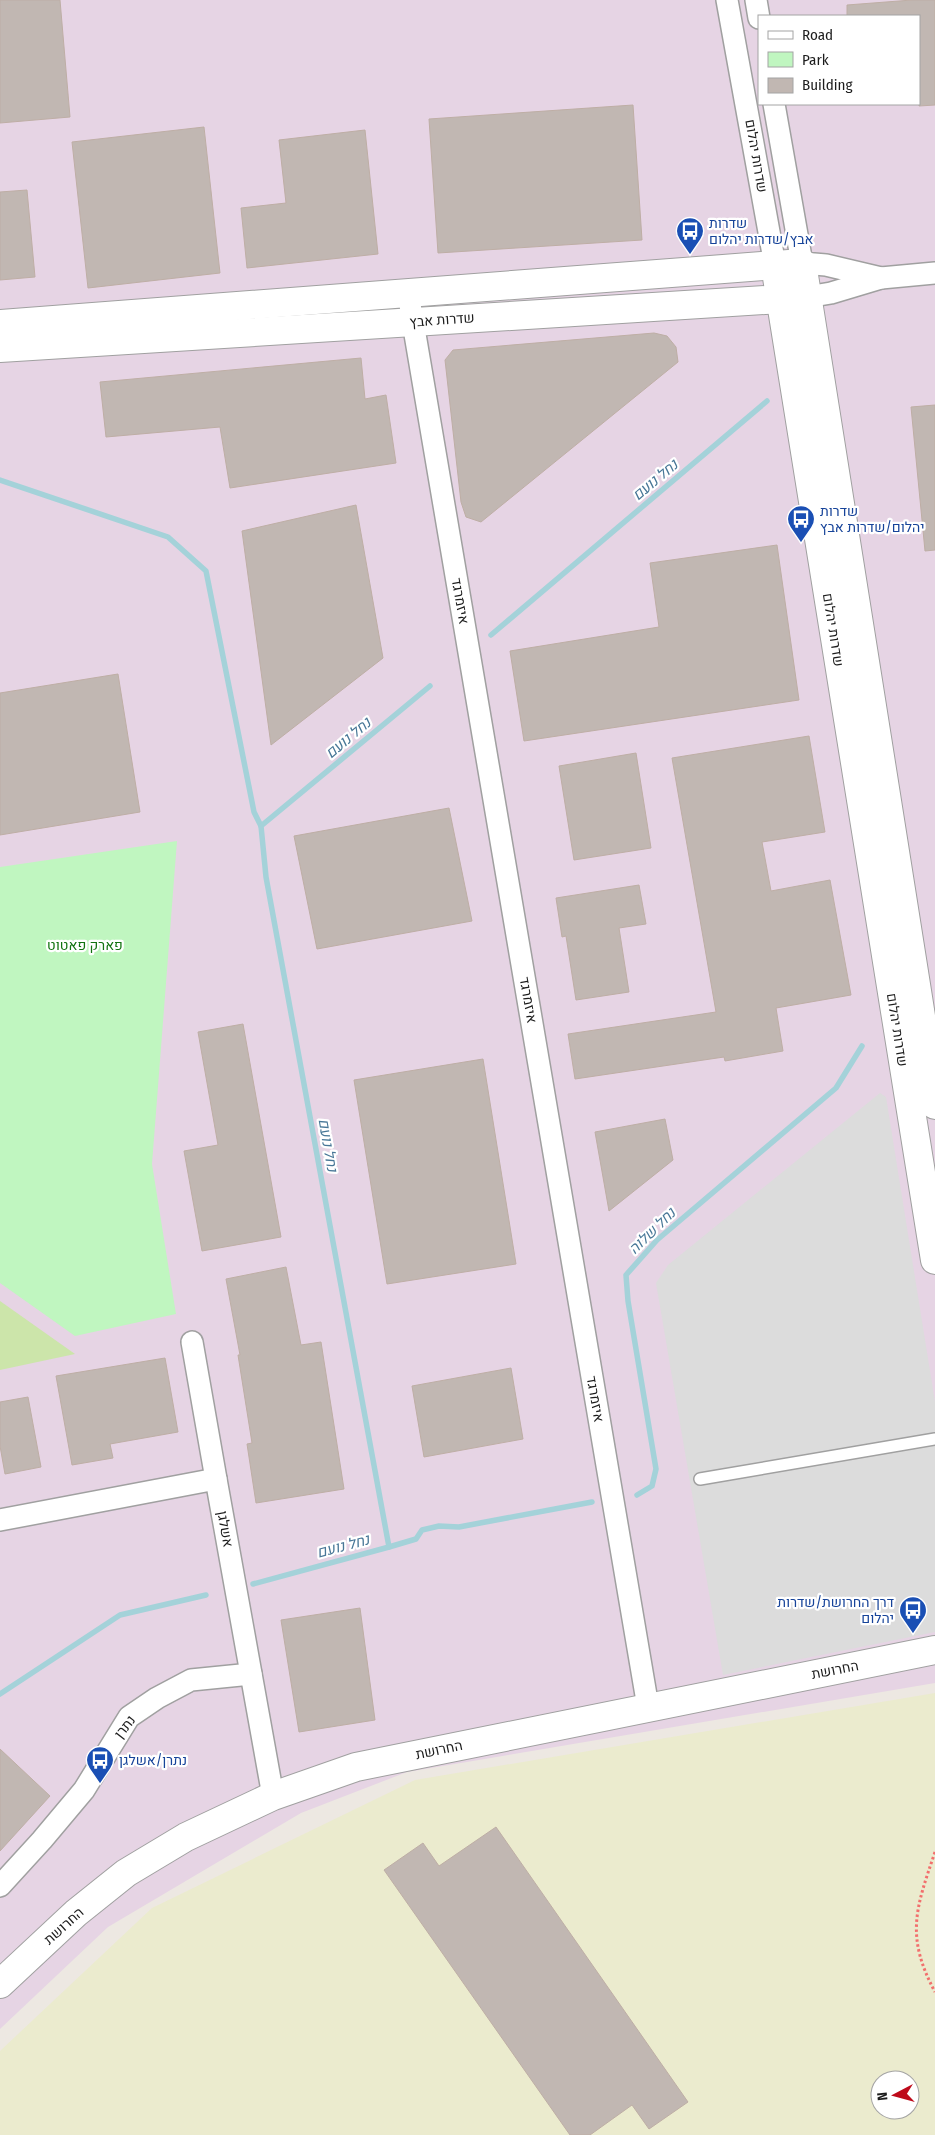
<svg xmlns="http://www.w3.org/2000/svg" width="935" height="2135" font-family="'Fira Sans Condensed',Heebo,sans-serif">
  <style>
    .industrial { fill: #e6d4e4; fill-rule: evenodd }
    .farmland { fill: #ebebce; fill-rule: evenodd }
    .grass { fill: #cce5aa }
    .park { fill: #c0f6c0 }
    .parking { fill: #dcdcdc }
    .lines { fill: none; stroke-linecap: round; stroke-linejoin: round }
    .stream { stroke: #a4d2d9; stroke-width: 5.5 }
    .building { fill: #c1b7b2; stroke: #beaea5 }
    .service-casing { stroke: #a0a0a0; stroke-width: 14 }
    .minor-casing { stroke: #a0a0a0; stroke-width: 24 }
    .tertiary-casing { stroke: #a0a0a0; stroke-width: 30 }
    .path { stroke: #f26f6d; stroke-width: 3; stroke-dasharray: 2.5 2.5; stroke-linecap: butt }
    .service { stroke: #fff; stroke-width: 11 }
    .minor { stroke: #fff; stroke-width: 21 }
    .tertiary { stroke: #fff; stroke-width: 28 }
    .labels { text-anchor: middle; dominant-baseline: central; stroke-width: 4.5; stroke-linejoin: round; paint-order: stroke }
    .street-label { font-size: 14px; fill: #1c1c1c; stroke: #fff }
    .transit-label { font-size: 14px; fill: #164399; stroke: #fff; text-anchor: start }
    .park-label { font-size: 14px; fill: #117310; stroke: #fff }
    .water-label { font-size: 15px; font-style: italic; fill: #487797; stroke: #fff }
  </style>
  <rect width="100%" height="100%" fill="#ede8e2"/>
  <!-- industrial -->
  <path class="industrial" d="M0 0H935V1683L407 1772 301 1813 108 1927 0 2029ZM759 16H919V104H759Z"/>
  <!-- farmland -->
  <path class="farmland" d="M935 1693V2135H0V2051L152 1908 415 1780ZM880 2080H910V2110H880Z"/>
  <!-- grass -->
  <path class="grass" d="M0 1301 75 1354 0 1370Z"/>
  <!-- park -->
  <path class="park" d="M177 841 152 1164 176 1314 75 1336 0 1283V867Z"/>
  <!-- parking -->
  <path class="parking" d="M880 1093 886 1097 935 1402V1632L723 1675 656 1283 668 1265Z"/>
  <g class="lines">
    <!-- stream -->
    <g class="stream">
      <path d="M0 480 168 537 206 571 254 812 261 826"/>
      <path d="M491 635 767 401"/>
      <path d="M637 1495 652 1486 656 1469 628 1301 626 1275 657 1240 836 1088 862 1046"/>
      <path d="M389 1547 416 1539 422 1530 439 1526 459 1527 592 1502"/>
      <path d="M253 1584 389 1547 266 877 261 826 430 686"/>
      <path d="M0 1694 120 1615 206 1595"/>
    </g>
  </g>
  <!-- building -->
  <g class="building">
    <path d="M0 0H60L70 117 0 123Z"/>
    <path d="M912 0H935V105L919 106V16H847V5Z"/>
    <path d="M633 105 642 240 438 253 429 119Z"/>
    <path d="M204 127 220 273 88 288 72 142Z"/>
    <path d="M365 130 378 254 247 268 241 208 286 203 279 140Z"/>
    <path d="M27 190 35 277 0 280V192Z"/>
    <path d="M654 333 667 336 676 347 678 362 481 522 466 517 461 502 445 360 453 350Z"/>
    <path d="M361 358 365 399 386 395 396 463 230 488 220 427 106 437 100 382Z"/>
    <path d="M935 405V550L925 551 911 407Z"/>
    <path d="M356 505 383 658 271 745 242 531Z"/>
    <path d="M777 545 799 700 524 741 510 651 659 627 650 563Z"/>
    <path d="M118 674 140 812 0 835V693Z"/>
    <path d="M809 736 825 832 762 842 771 891 830 880 851 995 776 1008 783 1051 725 1061 724 1057 575 1079 568 1034 716 1012 672 758Z"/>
    <path d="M636 753 651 848 574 860 559 766Z"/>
    <path d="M449 808 472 921 317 949 294 836Z"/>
    <path d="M639 885 646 924 619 928 629 992 576 1000 566 936 562 937 556 898Z"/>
    <path d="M243 1024 281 1237 202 1251 184 1151 218 1145 198 1032Z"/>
    <path d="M483 1059 516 1264 387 1284 354 1080Z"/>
    <path d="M665 1119 673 1160 609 1211 595 1132Z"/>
    <path d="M286 1267 301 1345 321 1342 344 1489 256 1503 247 1444 252 1443 238 1355H240L226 1279Z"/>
    <path d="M165 1358 178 1432 110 1444 113 1458 72 1465 56 1376Z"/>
    <path d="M511 1368 523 1439 424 1457 412 1386Z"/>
    <path d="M28 1397 41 1467 5 1474 0 1446V1402Z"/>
    <path d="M360 1608 375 1720 299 1732 281 1620Z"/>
    <path d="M0 1749 50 1796 0 1851Z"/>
    <path d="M496 1827 688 2102 649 2129 632 2105 590 2135H570L384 1870 423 1843 439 1866Z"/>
  </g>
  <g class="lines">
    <!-- service casing -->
    <g class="service-casing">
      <path id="service" d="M700 1479 935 1439"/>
    </g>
    <!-- minor casing -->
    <g class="minor-casing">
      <g id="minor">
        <path d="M727 0 775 265"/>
        <path d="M756 0 759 18"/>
        <path d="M774 104 802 263 826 265 881 278"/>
        <path d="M408 293 648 1707"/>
        <path d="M807 297 831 293 881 278 935 273"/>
        <path d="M192 1342 216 1479"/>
        <path d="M0 1520 216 1479 273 1796"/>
        <path d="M0 1886 42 1840 84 1790 129 1717 157 1698 191 1680 251 1674"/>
      </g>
    </g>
    <!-- tertiary casing -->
    <g class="tertiary-casing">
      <g id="tertiary">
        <path d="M775 265 935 1260"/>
        <path d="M0 324 802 263 935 1105"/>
        <path d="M0 348 797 298"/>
        <path d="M0 1984 76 1913 126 1873 186 1837 273 1796 356 1767 935 1650"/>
      </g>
    </g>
    <!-- path -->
    <path class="path" d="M935 1852C916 1908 905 1936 935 1992"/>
    <!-- service -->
    <use href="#service" class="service"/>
    <!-- minor -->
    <use href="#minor" class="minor"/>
    <!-- tertiary -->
    <use href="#tertiary" class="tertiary"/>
  </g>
  <!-- icons -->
  <defs>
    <g id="bus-pin" transform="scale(1.4375)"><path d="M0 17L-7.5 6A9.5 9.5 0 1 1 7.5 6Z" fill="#1a4fb4" stroke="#fff"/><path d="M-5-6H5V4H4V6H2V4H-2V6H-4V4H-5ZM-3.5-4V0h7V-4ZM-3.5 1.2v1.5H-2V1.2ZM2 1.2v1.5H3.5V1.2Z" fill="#fff"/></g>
  </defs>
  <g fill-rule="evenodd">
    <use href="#bus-pin" x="690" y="231"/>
    <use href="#bus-pin" x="801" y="519"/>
    <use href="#bus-pin" x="913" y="1610"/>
    <use href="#bus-pin" x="100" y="1760"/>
  </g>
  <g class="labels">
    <!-- street labels -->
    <g class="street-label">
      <text transform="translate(756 156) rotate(80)">שדרות יהלום</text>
      <text transform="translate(442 320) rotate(-4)">שדרות אבץ</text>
      <text transform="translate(460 601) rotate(80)">איזמרגד</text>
      <text transform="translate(833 630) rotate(81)">שדרות יהלום</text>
      <text transform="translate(528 1000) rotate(80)">איזמרגד</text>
      <text transform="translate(897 1030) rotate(81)">שדרות יהלום</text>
      <text transform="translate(595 1399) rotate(80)">איזמרגד</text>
      <text transform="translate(225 1529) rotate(80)">אשלגן</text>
      <text transform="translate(835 1670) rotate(-11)">החרושת</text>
      <text transform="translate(125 1727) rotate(-52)">נתרן</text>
      <text transform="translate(439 1750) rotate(-12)">החרושת</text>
      <text transform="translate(64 1926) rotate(-42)">החרושת</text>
    </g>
    <!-- transit labels -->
    <g class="transit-label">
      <text x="709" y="223">שדרות<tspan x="709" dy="16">אבץ/שדרות יהלום</tspan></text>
      <text x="820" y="511">שדרות<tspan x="820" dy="16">יהלום/שדרות אבץ</tspan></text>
      <text x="894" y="1602" text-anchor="end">דרך החרושת/שדרות<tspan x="894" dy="16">יהלום</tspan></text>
      <text x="119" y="1760">נתרן/אשלגן</text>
    </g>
    <!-- park labels -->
    <g class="park-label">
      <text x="85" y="945">פארק פאטוט</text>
    </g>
    <!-- water labels -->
    <g class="water-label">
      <text transform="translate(655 480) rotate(-40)">נחל נועם</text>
      <text transform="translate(348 738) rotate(-40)">נחל נועם</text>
      <text transform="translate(328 1145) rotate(80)">נחל נועם</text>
      <text transform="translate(652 1231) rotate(-44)">נחל שלוה</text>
      <text transform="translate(343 1546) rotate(-15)">נחל נועם</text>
    </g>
  </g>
  <!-- legend -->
  <rect x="758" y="15" width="162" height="90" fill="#ffffff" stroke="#a4a4a4"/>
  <rect x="768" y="31" width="25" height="8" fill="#ffffff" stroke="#a4a4a4"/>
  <text x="802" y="40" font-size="15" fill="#1c1c1c">Road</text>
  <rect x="768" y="52" width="25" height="15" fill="#c0f6c0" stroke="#a4a4a4"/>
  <text x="802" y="65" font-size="15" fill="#1c1c1c">Park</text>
  <rect x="768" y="78" width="25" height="15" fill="#c1b7b2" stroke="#a4a4a4"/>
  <text x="802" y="90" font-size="15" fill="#1c1c1c">Building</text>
  <!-- north arrow -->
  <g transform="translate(895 2095) rotate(264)"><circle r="24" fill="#ffffff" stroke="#a4a4a4"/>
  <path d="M0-4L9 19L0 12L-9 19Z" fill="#be0a1a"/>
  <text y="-8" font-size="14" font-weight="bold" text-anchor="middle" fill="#1c1c1c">N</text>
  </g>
</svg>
